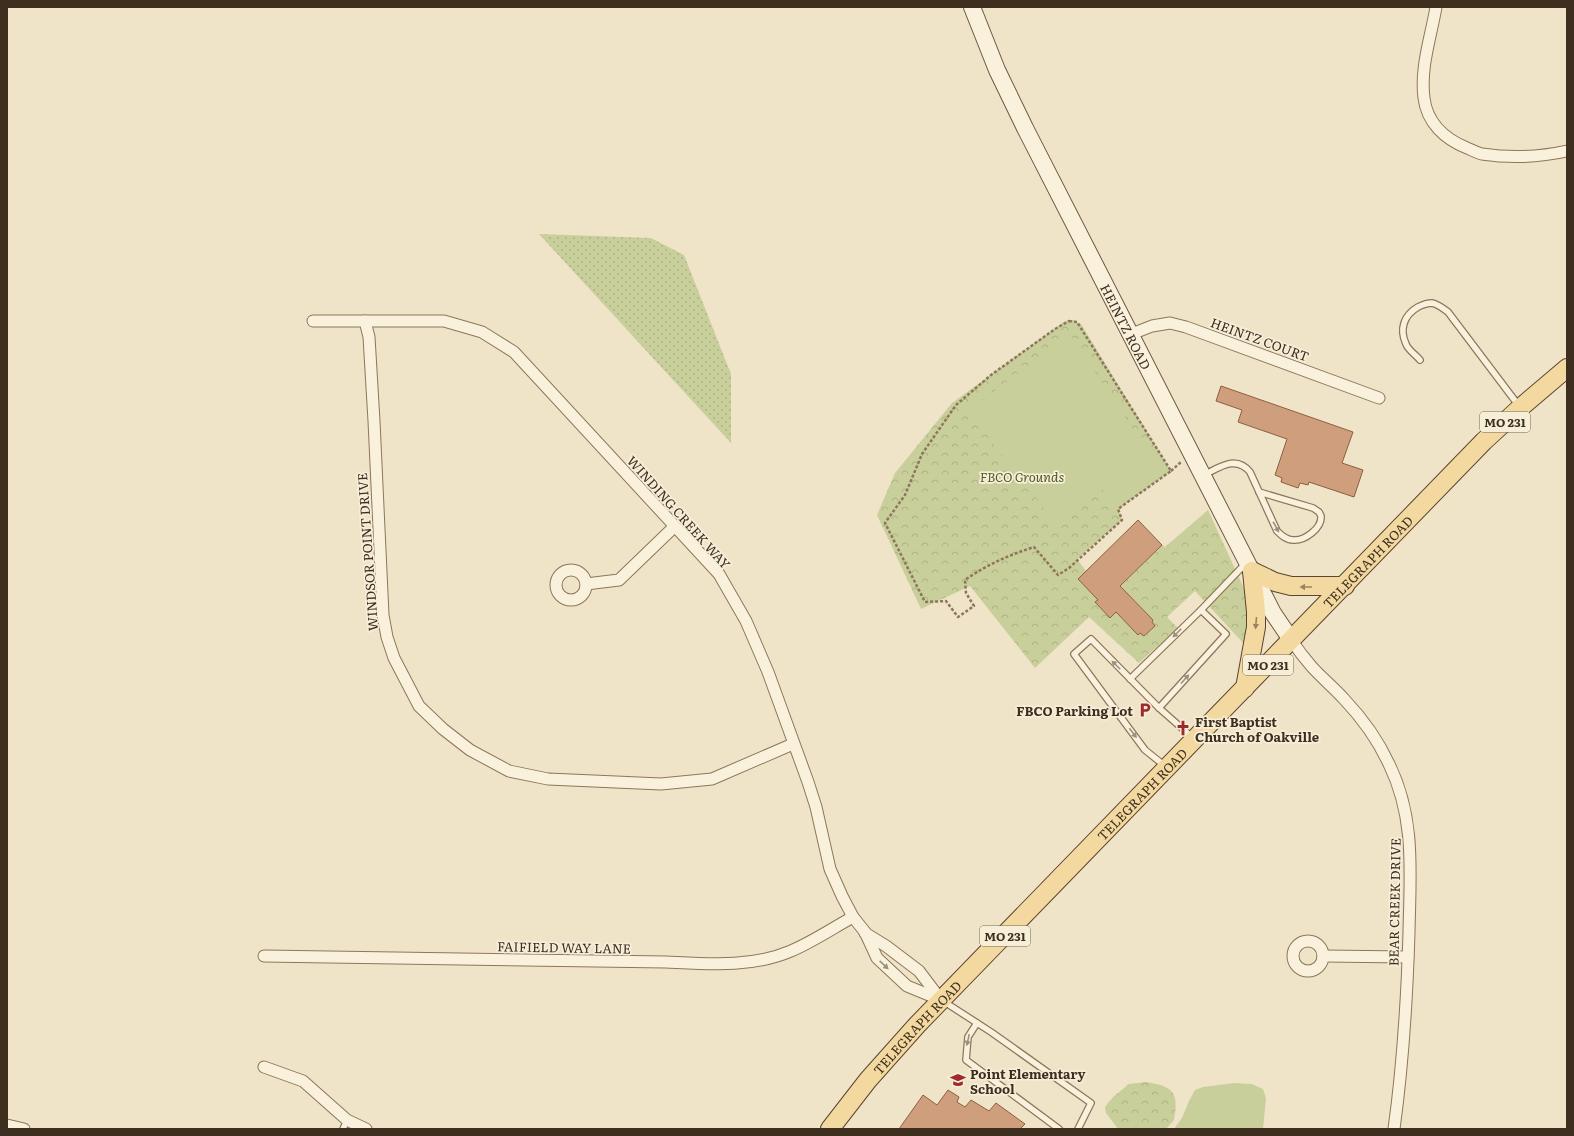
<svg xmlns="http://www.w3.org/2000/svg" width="1574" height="1136" font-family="Literata,serif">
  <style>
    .grass { fill: url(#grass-dots) }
    .forest { fill: url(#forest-crowns) }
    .pitch { fill: #c9cf9b }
    .building { fill: #cf9f7d; stroke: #8d5f41 }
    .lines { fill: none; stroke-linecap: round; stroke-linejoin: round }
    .lane-casing { stroke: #8d765c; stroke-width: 8 }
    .street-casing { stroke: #8d765c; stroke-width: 13 }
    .secondary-casing { stroke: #6f573f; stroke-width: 18 }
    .primary-casing { stroke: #5b4430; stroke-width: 20 }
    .path { stroke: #8d765c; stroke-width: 2.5; stroke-dasharray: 3 2; stroke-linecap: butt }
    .lane { stroke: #faf1dc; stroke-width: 5.5 }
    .street { stroke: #faf1dc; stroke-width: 11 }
    .secondary { stroke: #faf1dc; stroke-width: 16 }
    .primary { stroke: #f3d9a0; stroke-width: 18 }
    .oneway { fill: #9c907e }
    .oneway2 { fill: #988460 }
    .labels { text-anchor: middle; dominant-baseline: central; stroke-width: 3.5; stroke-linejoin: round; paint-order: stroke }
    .shield { fill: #f7eed8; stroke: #756857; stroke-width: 1 }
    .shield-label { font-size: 12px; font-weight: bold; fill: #3d2e20 }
    .street-label { font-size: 13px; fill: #3d2e20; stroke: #f7eed8 }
    .park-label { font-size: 13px; font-style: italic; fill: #4d5a26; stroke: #f7eed8 }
    .poi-label { font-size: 13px; font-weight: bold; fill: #3d2e20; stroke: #f7eed8; text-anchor: start }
  </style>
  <defs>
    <pattern id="grass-dots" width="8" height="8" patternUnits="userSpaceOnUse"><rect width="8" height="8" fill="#c9cf9b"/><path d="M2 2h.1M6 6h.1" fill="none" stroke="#aeb285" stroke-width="1.8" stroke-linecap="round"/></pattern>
    <pattern id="forest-crowns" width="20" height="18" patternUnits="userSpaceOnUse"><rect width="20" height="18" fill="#c9cf9b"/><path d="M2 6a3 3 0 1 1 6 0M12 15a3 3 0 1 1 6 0" fill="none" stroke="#aeb285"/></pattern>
  </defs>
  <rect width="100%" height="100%" fill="#f0e4c8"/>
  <!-- grass -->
  <path class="grass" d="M539 234 651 238 684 255 731 374V443Z"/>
  <!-- forest -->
  <g class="forest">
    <path d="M1073 320 1081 324 1171 471 1118 509 1122 520 1077 559 1086 571 1098 600 1096 603 1110 618 1116 612 1138 634 1140 633 1144 636 1155 626 1152 622 1153 620 1120 586 1162 545 1165 547 1208 510 1247 595 1249 626 1244 644 1195 591 1167 617 1178 628 1139 663 1089 617 1035 668 970 586 921 609 877 515 895 473 952 403 1065 321Z"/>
    <path d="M1146 1082C1173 1086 1179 1092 1174 1120L1166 1129H1118L1106 1113 1105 1107 1113 1097 1129 1084Z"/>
  </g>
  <!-- pitch -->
  <g class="pitch">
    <path d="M1070 334 1140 440 1171 471 1118 509 1100 486 1058 526 968 411Z"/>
    <path d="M1234 1083 1252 1084 1263 1089 1266 1098 1263 1129H1174L1182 1118 1189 1101 1195 1090 1203 1087Z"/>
  </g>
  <!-- building -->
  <g class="building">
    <path d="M1221 386 1353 432 1342 463 1363 470 1354 497 1309 482 1308 485 1300 483 1298 488 1281 482 1282 478 1275 475 1287 439 1238 422 1242 410 1216 401Z"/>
    <path d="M1138 520 1162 545 1120 586 1153 620 1152 622 1155 626 1144 636 1140 633 1138 635 1116 612 1110 618 1095 602 1098 600 1078 579Z"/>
    <path d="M948 1090 959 1097 957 1102 965 1107 971 1100 989 1111 996 1103 1025 1124 1020 1129H899L923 1095 937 1105Z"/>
  </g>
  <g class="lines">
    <!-- lane casing -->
    <g class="lane-casing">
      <g id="lane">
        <path d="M1420 360C1416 355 1408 350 1406 344 1399 329 1404 315 1418 307 1422 305 1428 303 1432 303 1438 304 1444 309 1448 312L1519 406"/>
        <path d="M1204 475C1220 467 1236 455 1250 472L1277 531C1281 535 1286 540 1293 540 1305 541 1322 528 1321 516L1319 512 1313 508 1259 492"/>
        <path d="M1201 610 1246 563"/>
        <path d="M1130 679 1201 610 1226 634 1159 708"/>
        <path d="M1165 766 1145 750 1074 654 1091 639 1159 708 1192 737"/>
        <path d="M943 1001 991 1032 1091 1103 1078 1129"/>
        <path d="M977 1023 968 1037 966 1060 1059 1129"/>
        <path d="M343 1129 347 1120"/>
      </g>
    </g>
    <!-- street casing -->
    <g class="street-casing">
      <g id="street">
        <path d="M1436 7C1431 37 1420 67 1424 98 1427 123 1445 139 1467 148 1472 150 1477 153 1482 154 1509 158 1540 157 1567 151"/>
        <path d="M313 321H444L482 332 514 352 719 574 746 621 768 672 808 782 816 807 830 869 842 896 853 917 865 932 877 958 907 986 941 1000"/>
        <path d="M365 321 369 337 374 421 383 615 387 637 394 658 419 706 443 729 470 750 509 771 548 779 661 784 712 779 793 744"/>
        <path d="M1129 335 1152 326 1170 323 1186 327 1379 398"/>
        <circle cx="571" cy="585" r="15"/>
        <path d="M586 584 619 580 674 527"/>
        <path d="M1292 641C1298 650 1305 659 1312 667 1322 678 1334 688 1344 699 1362 718 1378 740 1389 764 1416 819 1410 874 1409 933 1407 999 1403 1064 1394 1129"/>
        <path d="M865 933 886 946 919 971 941 1000"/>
        <circle cx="1308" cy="956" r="15"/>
        <path d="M264 956 666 962C708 964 751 968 791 951 812 942 833 928 853 917"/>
        <path d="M1323 956 1408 957"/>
        <path d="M264 1067 303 1081 347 1120 366 1129"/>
        <path d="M7 1125 24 1129"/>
      </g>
    </g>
    <!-- secondary casing -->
    <g class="secondary-casing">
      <g id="secondary">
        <path id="s1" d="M972 7 997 70 1025 128 1273 613 1292 641"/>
      </g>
    </g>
    <!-- primary casing -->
    <g class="primary-casing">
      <g id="primary">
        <path d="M1252 571 1275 582 1291 586H1345"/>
        <path d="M1245 688 1256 627V612L1252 571"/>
        <path id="s2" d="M830 1129 868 1080 917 1025 1484 441 1520 408 1567 368"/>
      </g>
    </g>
    <!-- path -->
    <g class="path">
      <path d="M1069 321 1077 322 1171 471 1118 509 1122 520 1069 568 1058 575 1034 547C1009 555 986 565 965 580L966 593 974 606 958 617 946 601 925 602 885 523 905 495 922 454 956 405 991 375 1055 329Z"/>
      <path d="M1171 471 1181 462"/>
    </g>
    <!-- lane -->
    <use href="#lane" class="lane"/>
    <!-- street -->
    <use href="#street" class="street"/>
    <!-- secondary -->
    <use href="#secondary" class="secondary"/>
    <!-- primary -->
    <use href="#primary" class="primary"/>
  </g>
  <!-- one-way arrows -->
  <defs><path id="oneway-solid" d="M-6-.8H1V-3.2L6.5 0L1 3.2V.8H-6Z"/></defs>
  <g class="oneway">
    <use href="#oneway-solid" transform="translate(1276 527) rotate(61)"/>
    <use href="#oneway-solid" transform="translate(1177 633) rotate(135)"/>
    <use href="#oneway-solid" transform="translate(1116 665) rotate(-135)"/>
    <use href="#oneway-solid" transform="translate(1185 679) rotate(-48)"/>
    <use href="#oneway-solid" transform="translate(1133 733) rotate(53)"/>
    <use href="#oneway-solid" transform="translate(884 965) rotate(43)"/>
    <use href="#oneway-solid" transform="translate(968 1040) rotate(102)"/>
  </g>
  <g class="oneway2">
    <use href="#oneway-solid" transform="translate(1306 587) rotate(180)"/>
    <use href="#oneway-solid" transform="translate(1256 623) rotate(95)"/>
  </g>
  <!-- icons -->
  <defs>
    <g id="parking-bare" transform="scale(1.2)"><path d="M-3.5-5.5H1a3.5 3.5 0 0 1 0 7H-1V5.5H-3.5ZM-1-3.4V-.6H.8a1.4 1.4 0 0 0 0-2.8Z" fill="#9e2a2b" stroke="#f7eed8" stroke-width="2.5" paint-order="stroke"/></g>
    <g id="church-bare" transform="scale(1.2)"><path d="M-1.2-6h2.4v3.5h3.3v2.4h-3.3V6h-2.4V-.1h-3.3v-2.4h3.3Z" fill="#9e2a2b" stroke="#f7eed8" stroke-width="2.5" paint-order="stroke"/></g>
    <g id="school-bare" transform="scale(1.2)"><path d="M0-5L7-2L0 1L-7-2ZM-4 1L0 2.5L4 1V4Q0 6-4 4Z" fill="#9e2a2b" stroke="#f7eed8" stroke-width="2.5" paint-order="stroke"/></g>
  </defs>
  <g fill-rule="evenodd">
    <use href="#parking-bare" x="1145" y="710"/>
    <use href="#church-bare" x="1183" y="728"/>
    <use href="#school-bare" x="958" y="1080"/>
  </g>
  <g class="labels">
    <!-- shield labels -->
    <g class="shield">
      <rect x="1480" y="412" width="50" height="20" rx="3"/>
      <rect x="1243" y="655" width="50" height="20" rx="3"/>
      <rect x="980" y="926" width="50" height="20" rx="3"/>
    </g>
    <g class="shield-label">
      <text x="1505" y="422">MO 231</text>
      <text x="1268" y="665">MO 231</text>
      <text x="1005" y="936">MO 231</text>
    </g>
    <!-- street labels -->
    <g class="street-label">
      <text stroke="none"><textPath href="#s1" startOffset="355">HEINTZ ROAD</textPath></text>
      <text transform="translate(1260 339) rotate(20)">HEINTZ COURT</text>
      <text transform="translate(679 512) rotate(48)">WINDING CREEK WAY</text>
      <text transform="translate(367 552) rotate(-94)">WINDSOR POINT DRIVE</text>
      <text stroke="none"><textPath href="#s2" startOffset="782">TELEGRAPH ROAD</textPath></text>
      <text stroke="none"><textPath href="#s2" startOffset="458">TELEGRAPH ROAD</textPath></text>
      <text transform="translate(1394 902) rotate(-89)">BEAR CREEK DRIVE</text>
      <text transform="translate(564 947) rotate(1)">FAIFIELD WAY LANE</text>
      <text stroke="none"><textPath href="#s2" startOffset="134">TELEGRAPH ROAD</textPath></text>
    </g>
    <!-- park labels -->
    <g class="park-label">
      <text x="1022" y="476">FBCO Grounds</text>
    </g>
    <!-- poi labels -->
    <g class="poi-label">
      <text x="1133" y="710" text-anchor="end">FBCO Parking Lot</text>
      <text x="1195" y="721">First Baptist<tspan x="1195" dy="15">Church of Oakville</tspan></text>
      <text x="970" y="1073">Point Elementary<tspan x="970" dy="15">School</tspan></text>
    </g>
  </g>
  <!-- border -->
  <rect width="1574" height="1136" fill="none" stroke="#3d2e20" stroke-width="16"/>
</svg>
